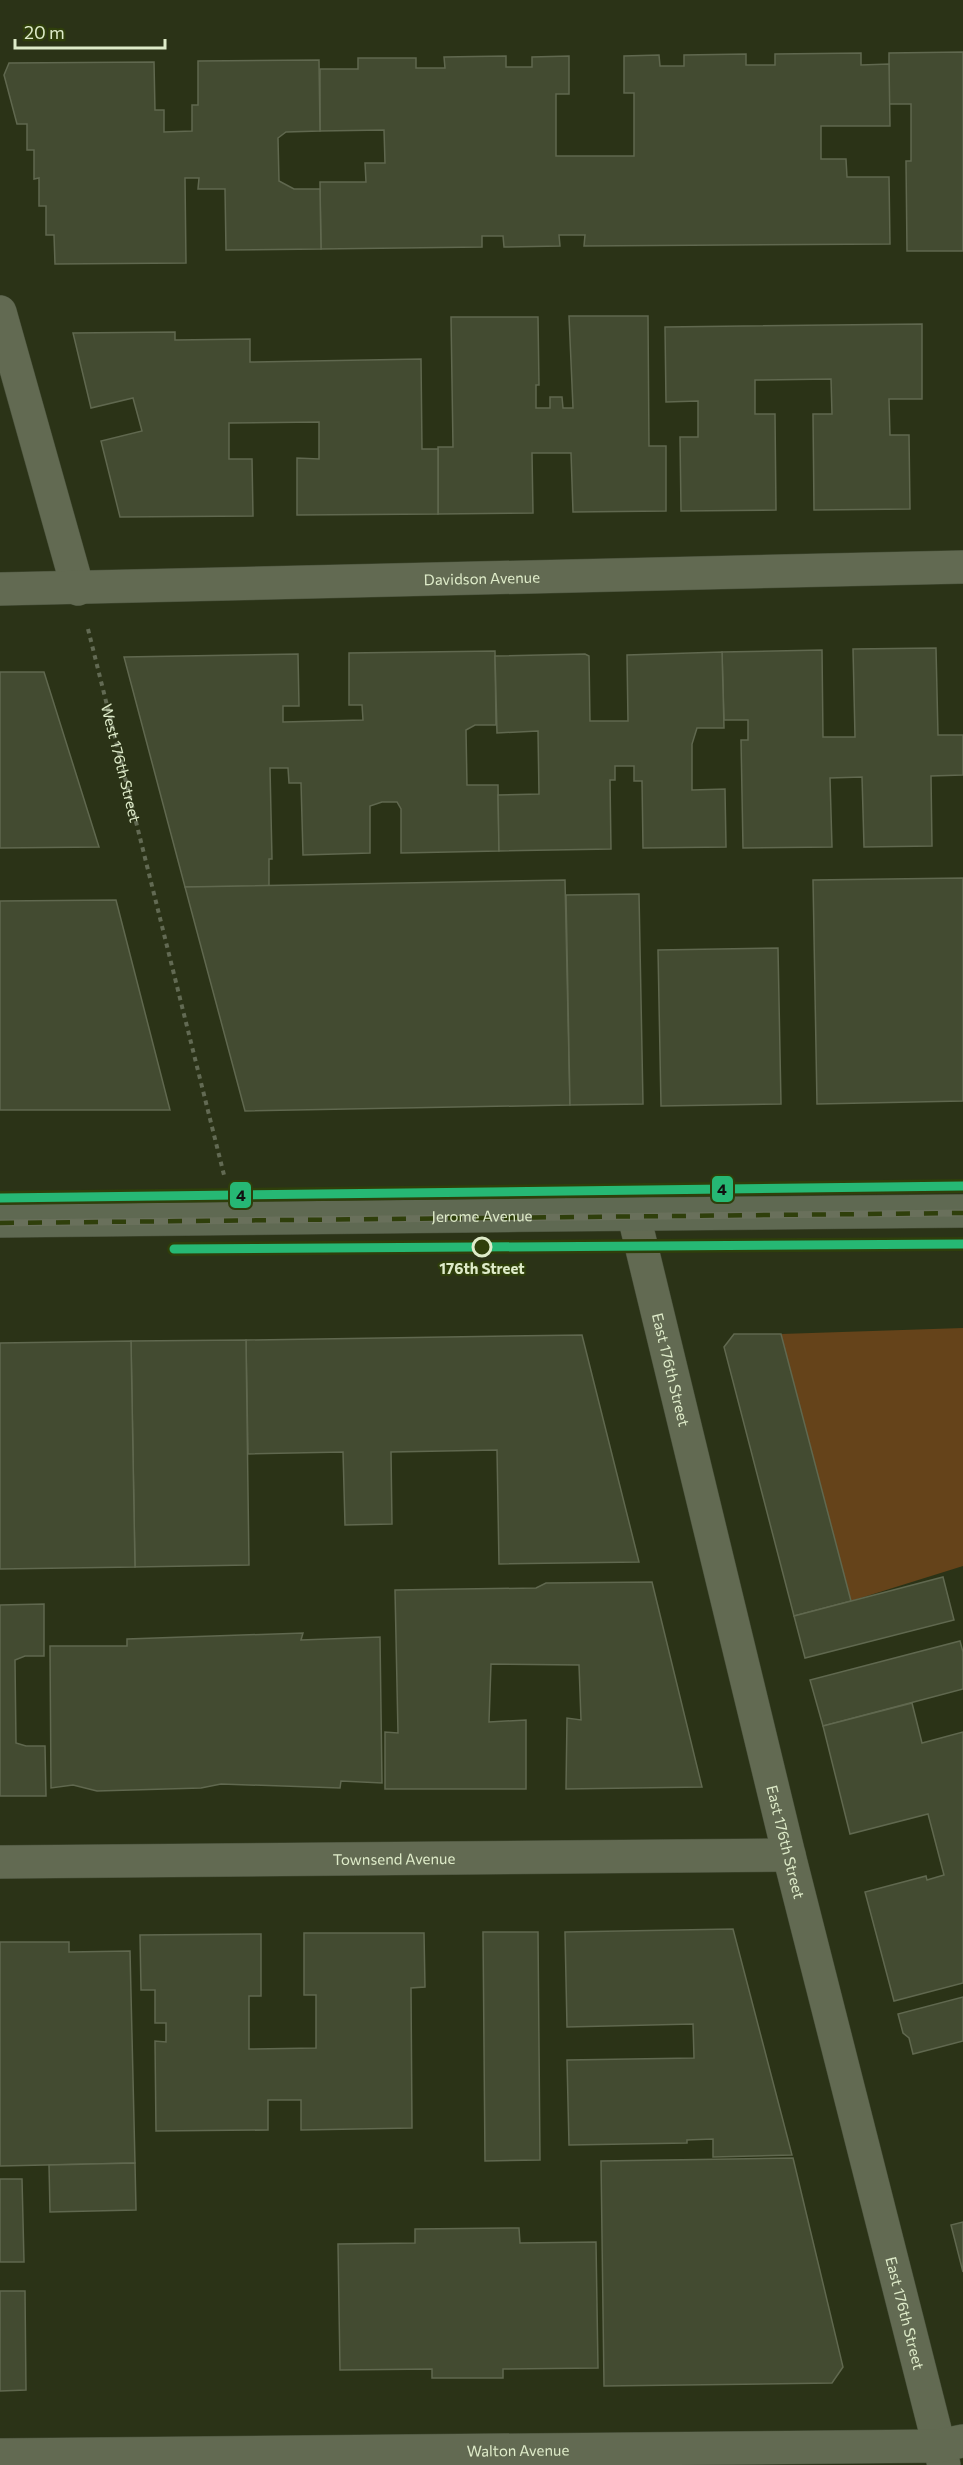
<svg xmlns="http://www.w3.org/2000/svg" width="963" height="2465" font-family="Commissioner,sans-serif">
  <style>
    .green { fill: #65431a }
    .building { fill: #434b31; stroke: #60684f; stroke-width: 1.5 }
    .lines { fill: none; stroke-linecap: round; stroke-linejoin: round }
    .street-casing { stroke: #454d37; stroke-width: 34 }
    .secondary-casing { stroke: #454d37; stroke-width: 34 }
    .path { stroke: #626a53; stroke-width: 4; stroke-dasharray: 4.5 4.5; stroke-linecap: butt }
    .street { stroke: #626a52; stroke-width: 33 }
    .secondary { stroke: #5f6952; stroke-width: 33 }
    .rail-casing { stroke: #69705b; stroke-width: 7 }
    .rail { stroke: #2f3f0b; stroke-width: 4.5; stroke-dasharray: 14; stroke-linecap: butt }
    .metro-1-casing { stroke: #2f3f0b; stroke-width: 14 }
    .metro-1 { stroke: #26b874; stroke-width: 9 }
    .stop-dot { fill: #2f3f0b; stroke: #deebc9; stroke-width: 3 }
    .labels { text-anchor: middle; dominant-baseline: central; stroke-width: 4.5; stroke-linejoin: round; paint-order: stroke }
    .street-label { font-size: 15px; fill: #deebc9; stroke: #2f3f0b }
    .stop-label { font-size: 15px; font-weight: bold; fill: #deebc9; stroke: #2f3f0b }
    .line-badge { stroke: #2f3f0b; stroke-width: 2 }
    .pale-badge-label { font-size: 16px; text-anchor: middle; font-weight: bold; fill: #111 }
  </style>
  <rect width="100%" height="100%" fill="#2b3317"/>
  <!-- green -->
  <path class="green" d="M963 1328V1566L851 1601 781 1334Z"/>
  <!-- building -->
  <g class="building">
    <path d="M963 52V251H907L906 161H911V104H889V53Z"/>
    <path d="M861 53V65L889 64 890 126H821V159H846L847 177H889L890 244 584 246 585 235H559L560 246 504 247 503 236H482V247L321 249 320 182H366L365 163H385L384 130 320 131V69H358V58H416V68H445L444 57 506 56V67H532V57L569 56V94H556V156H634V93H624V56L659 55 660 66H684V55L746 54V65H775V54Z"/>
    <path d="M319 60 320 131 286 132 278 138 279 181 294 189H320L321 249 226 250 225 189H198L199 178H185L186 263 55 264 54 235H46V206H39V178L34 179V150H27V124H17L4 75 9 63 154 62 155 110H164V132L192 131V105H198V61Z"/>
    <path d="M569 316H648L649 446H666V511L573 512 571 453H532L533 513 438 514V447H453L451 317H538L539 385H536V408H550V397H562L563 408H573Z"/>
    <path d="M922 324V399H889L890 435H909L910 509 814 510 813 414H832L831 379 755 380V414H775L776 510 681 511 680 437H698V401L666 402 665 327Z"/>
    <path d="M175 332V340L250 339V362L421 359 422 449H438V514L297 515V458L319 459V422L229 423V459H252L253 516 120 517 101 441 142 431 133 398 91 408 73 333Z"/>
    <path d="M936 648 938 735H963V775L931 776 932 846 864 847 862 777 830 778 832 847 743 848 741 740H748V720H724L722 652 822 650 823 737H855L853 649Z"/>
    <path d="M495 651 496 725H475L466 730 467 785H498L499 851 401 853V809L397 802H382L370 806V853L303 855 301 783H289L288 768H270L272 859H269V886L185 887 124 657 298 654 299 706H283V722L363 720 362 705H349V653Z"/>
    <path d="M722 652 724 728H697L692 744V790L725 789 726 847 643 848 642 781H634V766H615V780H610L611 849 499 851 498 795 539 794 538 731 497 733 495 656 585 654 589 656 590 721H628L627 655Z"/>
    <path d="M0 672H44L99 847 0 848Z"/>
    <path d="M963 878V1101L817 1104 813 880Z"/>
    <path d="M565 880 570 1105 245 1111 185 887Z"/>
    <path d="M639 894 643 1104 570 1105 566 895Z"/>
    <path d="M116 900 170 1110H0V901Z"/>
    <path d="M778 948 781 1104 661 1106 658 950Z"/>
    <path d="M734 1334H781L851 1601 794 1616 724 1347Z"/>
    <path d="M582 1335 639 1562 499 1564 497 1450 391 1452 392 1524 345 1525 343 1452 248 1454 246 1340Z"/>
    <path d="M246 1340 249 1565 135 1567 131 1341Z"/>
    <path d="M131 1341 135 1567 0 1569V1343Z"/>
    <path d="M943 1577 954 1620 805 1658 794 1616Z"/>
    <path d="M652 1582 702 1787 566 1789 567 1718 581 1720 579 1665 491 1664 489 1722 526 1720V1789H385V1732L398 1733 395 1590 536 1588 546 1583Z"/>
    <path d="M44 1604V1656H25L15 1660 16 1743 26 1746H45L46 1796H0V1605Z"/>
    <path d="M303 1633 301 1640 380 1637 382 1783 341 1781 340 1788 221 1784 201 1788 97 1791 73 1785 51 1788 50 1646H127V1639Z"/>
    <path d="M960 1641 963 1652V1689L823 1726 810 1680Z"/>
    <path d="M912 1703 922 1743 963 1732V1983L894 2001 865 1892 926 1876 927 1880 944 1875 928 1814 850 1834 823 1726Z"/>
    <path d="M733 1929 792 2155 713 2157V2139L687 2140V2143L569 2145 567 2060 694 2058 693 2024 567 2027 565 1932Z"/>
    <path d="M483 1932H538L540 2160 485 2161Z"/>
    <path d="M304 1933H424L425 1987 411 1988 412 2128 301 2130V2100H268V2130L156 2131 155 2041 166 2042V2023H155V1990H141L140 1935 261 1934V1996H249V2049L316 2048V1995H304Z"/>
    <path d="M0 1942H69V1952L130 1951 135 2163 0 2166Z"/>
    <path d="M963 1997V2041L913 2054 909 2038 903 2033 898 2014Z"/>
    <path d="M793 2158 843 2367 832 2383 604 2386 601 2161Z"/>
    <path d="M135 2163 136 2210 50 2212 49 2165Z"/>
    <path d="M0 2179H22L24 2262H0Z"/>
    <path d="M963 2222V2272L951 2225Z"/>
    <path d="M519 2228 520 2243 596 2242 598 2368 503 2369V2378H432V2369L340 2370 338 2244 415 2243V2229Z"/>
    <path d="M0 2291H25L26 2390 0 2391Z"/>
  </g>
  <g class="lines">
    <!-- street casing -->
    <g class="street-casing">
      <g id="street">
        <path d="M0 312 78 589"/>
        <path id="s2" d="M0 589 963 567"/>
        <path id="s3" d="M634 1216 789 1855 944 2465"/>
        <path id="s4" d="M0 1862 789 1855"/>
        <path id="s5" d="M0 2455 939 2446 963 2441"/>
      </g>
    </g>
    <!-- secondary casing -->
    <g class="secondary-casing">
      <g id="secondary">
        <path id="s6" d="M0 1221C321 1215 642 1216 963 1211"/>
      </g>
    </g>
    <!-- path -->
    <path class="path" id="s1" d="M88 629 224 1175"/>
    <!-- street -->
    <use href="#street" class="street"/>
    <!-- secondary -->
    <use href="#secondary" class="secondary"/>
    <!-- rail casing -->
    <g class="rail-casing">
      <path id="rail" d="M0 1223 963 1213"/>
    </g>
    <!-- rail -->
    <use href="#rail" class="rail"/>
    <!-- metro-1 casing -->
    <g class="metro-1-casing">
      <g id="metro-1">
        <path d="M0 1198 963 1186"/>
        <path d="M174 1249 963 1244"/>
      </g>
    </g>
    <!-- metro-1 -->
    <use href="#metro-1" class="metro-1"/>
  </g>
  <!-- markers -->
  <circle class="stop-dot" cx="482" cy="1247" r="9"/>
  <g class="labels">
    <!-- street labels -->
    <g class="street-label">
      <text stroke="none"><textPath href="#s2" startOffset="482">Davidson Avenue</textPath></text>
      <text stroke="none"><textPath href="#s1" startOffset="138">West 176th Street</textPath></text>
      <text stroke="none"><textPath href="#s6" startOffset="482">Jerome Avenue</textPath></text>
      <text stroke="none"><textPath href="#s3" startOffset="158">East 176th Street</textPath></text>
      <text stroke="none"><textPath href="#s3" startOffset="644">East 176th Street</textPath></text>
      <text stroke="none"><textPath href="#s4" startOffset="394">Townsend Avenue</textPath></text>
      <text stroke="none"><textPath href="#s3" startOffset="1130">East 176th Street</textPath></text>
      <text stroke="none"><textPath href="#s5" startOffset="518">Walton Avenue</textPath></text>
    </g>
    <!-- stop labels -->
    <g class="stop-label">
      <text x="482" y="1268">176th Street</text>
    </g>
  </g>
  <g class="line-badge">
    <rect x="711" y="1175" width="23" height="28" rx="6" fill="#26b874"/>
    <rect x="229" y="1181" width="23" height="28" rx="6" fill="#26b874"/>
  </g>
  <g class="pale-badge-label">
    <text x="722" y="1195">4</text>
    <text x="241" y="1201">4</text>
  </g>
  <!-- scale -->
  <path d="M15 39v9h150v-9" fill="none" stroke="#deebc9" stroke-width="3"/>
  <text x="24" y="39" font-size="18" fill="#deebc9" stroke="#2f3f0b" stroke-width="4.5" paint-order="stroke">20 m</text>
</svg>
